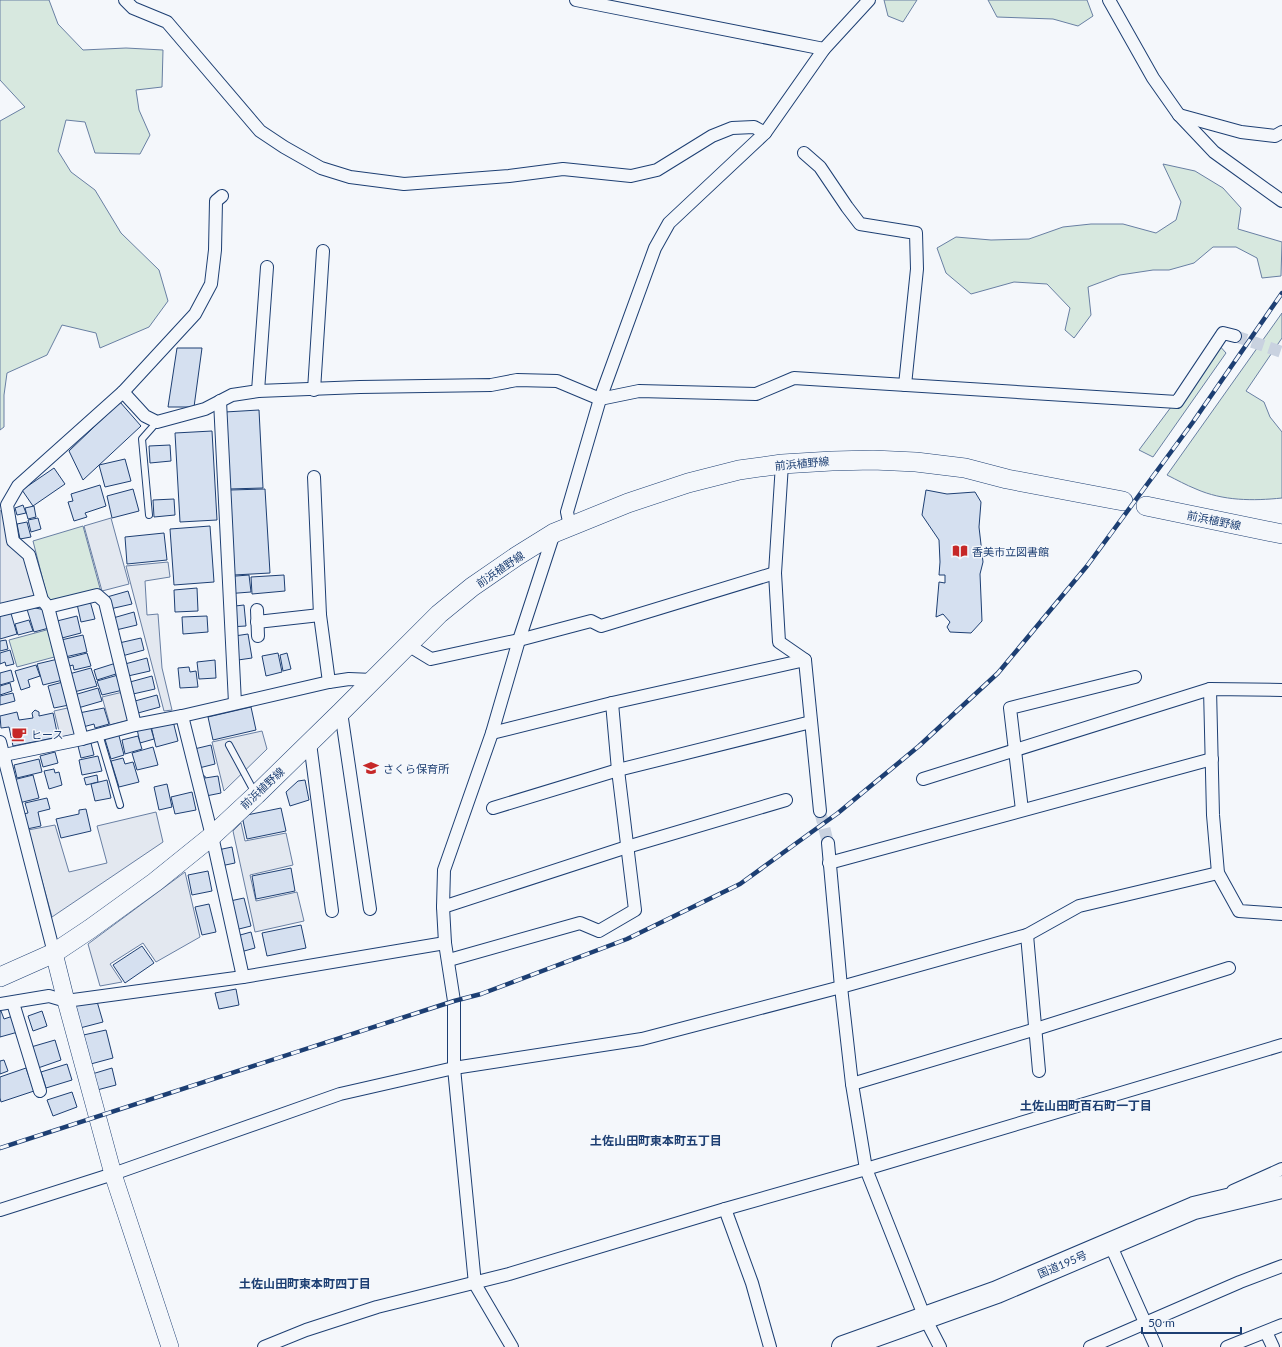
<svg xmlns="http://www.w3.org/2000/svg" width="1282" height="1347" font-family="Lato,'Noto Sans JP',sans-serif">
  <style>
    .green { fill: #d7e8df; stroke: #687fa3 }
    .parking { fill: #e3e8f0; stroke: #687fa3 }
    .building { fill: #d5e0f0; stroke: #1d3f73 }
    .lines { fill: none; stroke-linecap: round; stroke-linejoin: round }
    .street-tunnel { stroke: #c9d2e0; stroke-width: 12; stroke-dasharray: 12 6; stroke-linecap: butt }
    .lane-casing { stroke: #1d3f73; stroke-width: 8 }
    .street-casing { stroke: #1d3f73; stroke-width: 14 }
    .secondary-casing { stroke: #1d3f73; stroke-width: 18 }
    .primary-casing { stroke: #1d3f73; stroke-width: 20 }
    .highway-casing { stroke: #1d3f73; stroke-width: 24 }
    .lane { stroke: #f4f7fb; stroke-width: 6 }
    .street { stroke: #f4f7fb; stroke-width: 12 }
    .secondary { stroke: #f4f7fb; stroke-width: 17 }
    .primary { stroke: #f4f7fb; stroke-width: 19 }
    .highway { stroke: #f4f7fb; stroke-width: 22 }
    .rail-casing { stroke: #1d3f73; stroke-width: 4.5 }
    .rail { stroke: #f4f7fb; stroke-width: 3; stroke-dasharray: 9; stroke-linecap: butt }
    .labels { text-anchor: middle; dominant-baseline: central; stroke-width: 3; stroke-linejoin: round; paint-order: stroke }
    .street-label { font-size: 11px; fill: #1d3f73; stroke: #f4f7fb }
    .poi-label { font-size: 11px; fill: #1d3f73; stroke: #f4f7fb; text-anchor: start }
    .neighbourhood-label { font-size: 12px; font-weight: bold; fill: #1d3f73; stroke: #f4f7fb }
  </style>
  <rect width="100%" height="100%" fill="#f4f7fb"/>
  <!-- green -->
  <g class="green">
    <path d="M0 0H49L58 24 83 50 126 48 163 50 162 87 136 90 139 110 150 135 140 154 95 153 85 122 66 120 58 151 71 172 95 190 121 233 159 270 168 301 149 327 100 348 96 333 62 325 47 355 7 373 4 395V427L0 430V121L25 107 0 80Z"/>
    <path d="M884 0H917L903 22 888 16Z"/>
    <path d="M988 0H1087L1093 16 1078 26 1053 19 997 17Z"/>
    <path d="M1163 164 1195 171 1223 188 1241 208 1238 229 1282 242 1281 276 1262 278 1257 258 1236 247H1213L1194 263 1169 270H1153L1120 275 1088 287 1091 315 1074 338 1065 330 1070 308 1047 284 1014 282 971 294 946 273 937 248 956 237 991 240 1029 239 1063 227 1091 224H1123L1156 233 1176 220 1181 202Z"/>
    <path d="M1282 313V338L1246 391 1264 402 1270 417 1282 432V498C1253 501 1223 501 1196 489 1186 485 1177 480 1167 475Z"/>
    <path d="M1218 344 1226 353 1153 457 1139 450Z"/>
    <path d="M83 526 101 592 49 604 33 541Z"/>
    <path d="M50 629 58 656 17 667 9 640Z"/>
  </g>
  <!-- parking -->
  <g class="parking">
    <path d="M2 510 24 557 36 598 0 605V511Z"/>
    <path d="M111 518 129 584 102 591 84 526Z"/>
    <path d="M168 562 170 577 145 581 147 615 158 614 162 668 172 710 164 711 126 566Z"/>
    <path d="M123 692 130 720 110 725 102 697Z"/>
    <path d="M72 707 78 735 61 739 54 711Z"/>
    <path d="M262 731 267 749 224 791 212 742Z"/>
    <path d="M156 812 163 842 52 917 28 830 55 825 69 872 107 863 97 826Z"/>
    <path d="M241 823 245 841 286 833 293 865 250 875 256 901 297 892 304 921 255 932 233 831Z"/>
    <path d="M185 872 200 937 156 962 143 943 110 964 122 982 100 986 88 944Z"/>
  </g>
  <!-- building -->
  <g class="building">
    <path d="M177 348H202L194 407H168Z"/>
    <path d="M120 402 141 426 83 480 69 451Z"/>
    <path d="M259 410 263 488 229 489 225 412Z"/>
    <path d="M212 431 217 520 180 522 175 433Z"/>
    <path d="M170 445 171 461 150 463 149 446Z"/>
    <path d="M125 459 131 481 105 487 99 465Z"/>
    <path d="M54 468 65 484 33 506 22 490Z"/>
    <path d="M100 485 106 506 85 513 87 517 74 521 68 502 73 501 71 494Z"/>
    <path d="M133 489 139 511 112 518 107 496Z"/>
    <path d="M265 489 270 573 234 575 230 490Z"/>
    <path d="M926 490 947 494 975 492 981 502 979 527 983 562 980 574 982 621 971 633 950 632 947 627 950 622 943 614 936 617 939 582 945 583V575H939L940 562 939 540 922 515Z"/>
    <path d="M174 499 175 515 154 517 153 500Z"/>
    <path d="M23 505 26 513 17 515 15 508Z"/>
    <path d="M34 506 36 517 28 519 25 508Z"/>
    <path d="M38 518 41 529 31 532 28 520Z"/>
    <path d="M27 522 31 537 20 539 17 524Z"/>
    <path d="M210 526 214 582 174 585 170 529Z"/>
    <path d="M164 533 167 560 127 564 125 537Z"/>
    <path d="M249 575 251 592 225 594 223 577Z"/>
    <path d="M284 575 285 591 252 594 251 577Z"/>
    <path d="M197 588 198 611 175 612 174 590Z"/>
    <path d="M128 591 132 604 110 609 107 597Z"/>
    <path d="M90 601 95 619 81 622 77 604Z"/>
    <path d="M244 605 246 626 228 627 226 607Z"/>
    <path d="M26 606 45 610 49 628 34 632Z"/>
    <path d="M10 610 17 634 0 639V613Z"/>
    <path d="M134 612 137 625 116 630 113 618Z"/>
    <path d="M77 616 81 633 62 638 57 621Z"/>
    <path d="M207 616 208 632 183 634 182 617Z"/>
    <path d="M29 620 33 631 18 635 15 624Z"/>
    <path d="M248 634 252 658 231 661 228 637Z"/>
    <path d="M83 635 87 652 65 657 61 640Z"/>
    <path d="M141 638 144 650 122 656 119 643Z"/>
    <path d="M6 640 8 649 0 651V641Z"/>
    <path d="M10 650 14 664 6 666 5 662 0 664V653Z"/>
    <path d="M87 653 91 666 74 670 73 665 66 667 64 659Z"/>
    <path d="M278 653 282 672 266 676 262 656Z"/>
    <path d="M287 653 291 669 283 671 280 655Z"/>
    <path d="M147 658 150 671 128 676 125 664Z"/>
    <path d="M58 659 63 680 43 685 37 664Z"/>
    <path d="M215 660 216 678 199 679 197 662Z"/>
    <path d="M116 663 119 673 97 680 94 670Z"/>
    <path d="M36 665 40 676 28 680 30 687 21 690 15 671Z"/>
    <path d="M189 667 190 672 196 671 198 687 180 688 178 668Z"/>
    <path d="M91 668 97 686 74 692 69 674Z"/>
    <path d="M11 670 14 681 0 685V673Z"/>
    <path d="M118 675 123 690 102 695 97 681Z"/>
    <path d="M152 676 155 689 133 694 130 682Z"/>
    <path d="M63 682 69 705 54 708 48 686Z"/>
    <path d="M10 683 12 691 0 695V686Z"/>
    <path d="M98 688 102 701 78 708 74 695Z"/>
    <path d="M13 693 15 701 0 705V696Z"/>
    <path d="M157 695 160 707 138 713 135 701Z"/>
    <path d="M251 707 256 730 213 740 208 717Z"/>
    <path d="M104 708 109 724 95 728 94 724 83 727 79 713Z"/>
    <path d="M35 710 39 712V716L53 713 58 737 13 746 9 727 1 728 0 716 17 712 19 720 33 718 32 713Z"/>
    <path d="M173 721 178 741 156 747 151 726Z"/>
    <path d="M150 725 154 739 140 743 137 729Z"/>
    <path d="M118 732 124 755 111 759 104 736Z"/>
    <path d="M138 736 142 749 125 754 122 740Z"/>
    <path d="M91 743 94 755 81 758 78 746Z"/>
    <path d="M211 745 215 764 195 769 190 750Z"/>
    <path d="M153 747 158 765 137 770 132 753Z"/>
    <path d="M55 752 58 763 43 767 40 756Z"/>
    <path d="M98 756 102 771 82 775 79 760Z"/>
    <path d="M123 758 125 764 133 762 139 782 119 787 111 761Z"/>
    <path d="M39 759 42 772 17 778 14 765Z"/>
    <path d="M54 769 55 773 59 772 62 785 49 789 44 771Z"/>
    <path d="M33 775 39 798 19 803 13 780Z"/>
    <path d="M97 775 98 782 86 785 84 778Z"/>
    <path d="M205 776V778L218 776 221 793 201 797 198 777Z"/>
    <path d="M107 780 111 798 95 801 91 784Z"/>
    <path d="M305 780 309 800 290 806 286 792 298 781Z"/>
    <path d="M167 784 172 807 159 810 154 787Z"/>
    <path d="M192 792 196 810 175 814 171 797Z"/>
    <path d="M47 798 50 809 38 812 41 826 27 829 23 814 28 813 25 803Z"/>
    <path d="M281 808 286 831 247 839 242 816Z"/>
    <path d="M86 809 91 831 61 838 56 819 79 814V810Z"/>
    <path d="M232 847 235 863 216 867 213 851Z"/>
    <path d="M291 868 295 891 256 899 252 876Z"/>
    <path d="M208 871 212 891 192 895 188 875Z"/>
    <path d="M244 898 251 926 231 931 230 901Z"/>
    <path d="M209 904 216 932 202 935 195 907Z"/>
    <path d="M301 925 306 948 267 956 262 933Z"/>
    <path d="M251 932 255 948 237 953 233 937Z"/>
    <path d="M142 946 154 963 125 983 113 965Z"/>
    <path d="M236 989 239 1005 219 1009 215 993Z"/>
    <path d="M96 998 103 1022 80 1028 73 1004Z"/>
    <path d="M0 1011H1L4 1019 13 1016 18 1032 0 1037Z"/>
    <path d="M42 1011 47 1026 33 1031 28 1016Z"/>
    <path d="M106 1030 113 1058 87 1065 79 1036Z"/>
    <path d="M55 1040 61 1060 38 1068 31 1047Z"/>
    <path d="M4 1060 8 1071 0 1074V1061Z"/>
    <path d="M67 1064 72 1080 46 1088 41 1072Z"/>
    <path d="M26 1068 34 1091 1 1102 0 1098V1077Z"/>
    <path d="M112 1068 116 1085 97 1090 92 1074Z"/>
    <path d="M72 1092 77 1107 53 1116 47 1100Z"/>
  </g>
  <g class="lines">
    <!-- street-tunnel -->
    <g class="street-tunnel">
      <path d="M1235 336 1282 352"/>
      <path d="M820 811 828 843"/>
    </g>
    <!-- lane casing -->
    <g class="lane-casing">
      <g id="lane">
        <path d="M149 515 142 439 157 422"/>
        <path d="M99 734 120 805"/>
        <path d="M229 745 255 793"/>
      </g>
    </g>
    <!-- street casing -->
    <g class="street-casing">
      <g id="street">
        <path d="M125 0 133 8 167 22 260 131 284 147 321 168 350 177 404 184 509 176 563 169 631 176 657 170 712 136 732 128 754 127 765 133"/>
        <path d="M576 0 824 49"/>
        <path d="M1109 0 1153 78 1179 115 1214 152 1282 201"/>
        <path d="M1179 115 1241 132 1275 136 1282 132"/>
        <path d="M804 153 820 167 847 207 860 224 916 233 917 269 905 385"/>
        <path d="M314 390 323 251"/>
        <path d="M258 391 267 267"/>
        <path d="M123 392 145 416 157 422 205 409 232 395 258 391 360 387 491 385 517 380 557 381 600 399 639 391 756 394 794 378 1177 402 1223 333 1235 336"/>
        <path d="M220 401 235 703"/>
        <path d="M782 464 775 573 779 642 805 660 820 811"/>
        <path d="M314 477 320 615 329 682"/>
        <path d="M570 526 567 512 600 399 655 248 669 223 765 133 824 49 869 0"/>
        <path d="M44 602 48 607 82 739"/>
        <path d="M48 607 97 595 105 602 135 725"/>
        <path d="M0 610 42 600 29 555 13 541 7 505 18 486 123 392 195 314 211 284 215 250 216 201 222 196"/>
        <path d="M257 610 258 636"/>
        <path d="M257 622 320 615"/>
        <path d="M408 645 431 659 519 640 591 621 601 626 775 573"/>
        <path d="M1210 689 1213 815 1218 873 1239 911 1282 914"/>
        <path d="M341 712 370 909"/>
        <path d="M182 716 212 836 243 977"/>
        <path d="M492 733 612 703 805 660"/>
        <path d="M0 742 54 953"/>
        <path d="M310 743 332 911"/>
        <path d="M4 755 82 739 135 725 182 716 329 682 349 679 373 680"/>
        <path d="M923 779 1210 689 1282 690"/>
        <path d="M493 808 618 770 811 722"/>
        <path d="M1022 810 1010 708 1135 677"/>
        <path d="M828 843 841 987 852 1084 866 1169 925 1318 940 1347"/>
        <path d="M829 863 1212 759"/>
        <path d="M443 907 627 847 786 800"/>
        <path d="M1027 935 1039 1071"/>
        <path d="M449 960 580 923 599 931 635 910 618 770 612 703"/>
        <path d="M13 1003 40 1091"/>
        <path d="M0 1004 49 996 66 1001 243 977 445 943"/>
        <path d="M852 1084 1036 1029 1229 968"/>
        <path d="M1233 1191 1282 1169"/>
        <path d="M725 1209 752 1283 770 1347"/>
        <path d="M0 1210 113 1174 340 1094 454 1068 642 1039 841 987 1027 935 1079 906 1218 873"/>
        <path d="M1110 1244 1156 1347"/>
        <path d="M1266 1332 1273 1347"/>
        <path d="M264 1347 306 1330 377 1307 509 1274 725 1209 866 1169 1282 1045"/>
        <path d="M512 1347 475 1284 454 1068V1001L445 943 443 907 444 870 492 733 519 640 554 533"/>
        <path d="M1090 1347 1240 1282 1282 1266"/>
        <path d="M1227 1347 1282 1325"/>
      </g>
    </g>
    <!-- secondary casing -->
    <g class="secondary-casing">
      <path id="secondary" d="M54 953 66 1001 113 1174 170 1347"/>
    </g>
    <!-- primary casing -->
    <g class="primary-casing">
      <g id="primary">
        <path d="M1146 506 1282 534"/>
        <path d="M0 977 54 953 90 929 155 882 212 836 256 795 341 712 439 614 472 587 517 556 554 533 628 503 688 483 739 470 782 464 832 461 873 460 916 462 965 468 1007 479 1123 501"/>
      </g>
    </g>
    <!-- highway casing -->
    <g class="highway-casing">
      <path id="highway" d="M843 1347 997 1292 1194 1208 1282 1187"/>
    </g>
    <!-- lane -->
    <use href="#lane" class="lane"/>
    <!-- street -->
    <use href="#street" class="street"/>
    <!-- secondary -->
    <use href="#secondary" class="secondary"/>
    <!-- primary -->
    <use href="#primary" class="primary"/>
    <!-- highway -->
    <use href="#highway" class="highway"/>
    <!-- rail casing -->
    <g class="rail-casing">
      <path id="rail" d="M0 1148 454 1001 481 994 627 939 740 884 838 813 919 746 998 673 1087 566 1193 422 1282 293"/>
    </g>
    <!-- rail -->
    <use href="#rail" class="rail"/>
  </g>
  <!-- icons -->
  <defs>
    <g id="library-bare" transform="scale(1.2)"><path d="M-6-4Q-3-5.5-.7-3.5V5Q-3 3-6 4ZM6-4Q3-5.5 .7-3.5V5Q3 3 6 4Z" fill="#c62828" stroke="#f4f7fb" stroke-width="2.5" paint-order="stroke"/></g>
    <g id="cafe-bare" transform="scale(1.2)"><path d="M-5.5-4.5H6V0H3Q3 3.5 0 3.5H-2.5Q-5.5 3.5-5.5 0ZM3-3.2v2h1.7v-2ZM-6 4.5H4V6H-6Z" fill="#c62828" stroke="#f4f7fb" stroke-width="2.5" paint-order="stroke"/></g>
    <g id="school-bare" transform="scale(1.2)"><path d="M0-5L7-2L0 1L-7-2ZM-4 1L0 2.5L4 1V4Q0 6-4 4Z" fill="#c62828" stroke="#f4f7fb" stroke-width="2.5" paint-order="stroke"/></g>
  </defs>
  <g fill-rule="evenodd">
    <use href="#library-bare" x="960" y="551"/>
    <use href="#cafe-bare" x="19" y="734"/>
    <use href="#school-bare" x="371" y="768"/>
  </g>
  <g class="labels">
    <!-- street labels -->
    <g class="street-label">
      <text transform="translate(802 463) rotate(-5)">前浜植野線</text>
      <text transform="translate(1214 520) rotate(12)">前浜植野線</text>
      <text transform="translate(500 569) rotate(-34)">前浜植野線</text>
      <text transform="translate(262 788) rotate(-43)">前浜植野線</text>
      <text transform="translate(1062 1264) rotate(-23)">国道195号</text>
    </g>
    <!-- poi labels -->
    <g class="poi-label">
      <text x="972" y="551">香美市立図書館</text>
      <text x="31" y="734">ヒース</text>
      <text x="383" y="768">さくら保育所</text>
    </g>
    <!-- neighbourhood labels -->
    <g class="neighbourhood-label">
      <text x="1086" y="1105">土佐山田町百石町一丁目</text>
      <text x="656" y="1140">土佐山田町東本町五丁目</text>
      <text x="305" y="1283">土佐山田町東本町四丁目</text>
    </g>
  </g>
  <!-- scale -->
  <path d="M1142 1327v6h99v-6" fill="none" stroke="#1d3f73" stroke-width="2"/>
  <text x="1148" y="1327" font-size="12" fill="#1d3f73" stroke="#f4f7fb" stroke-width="3" paint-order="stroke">50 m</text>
</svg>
